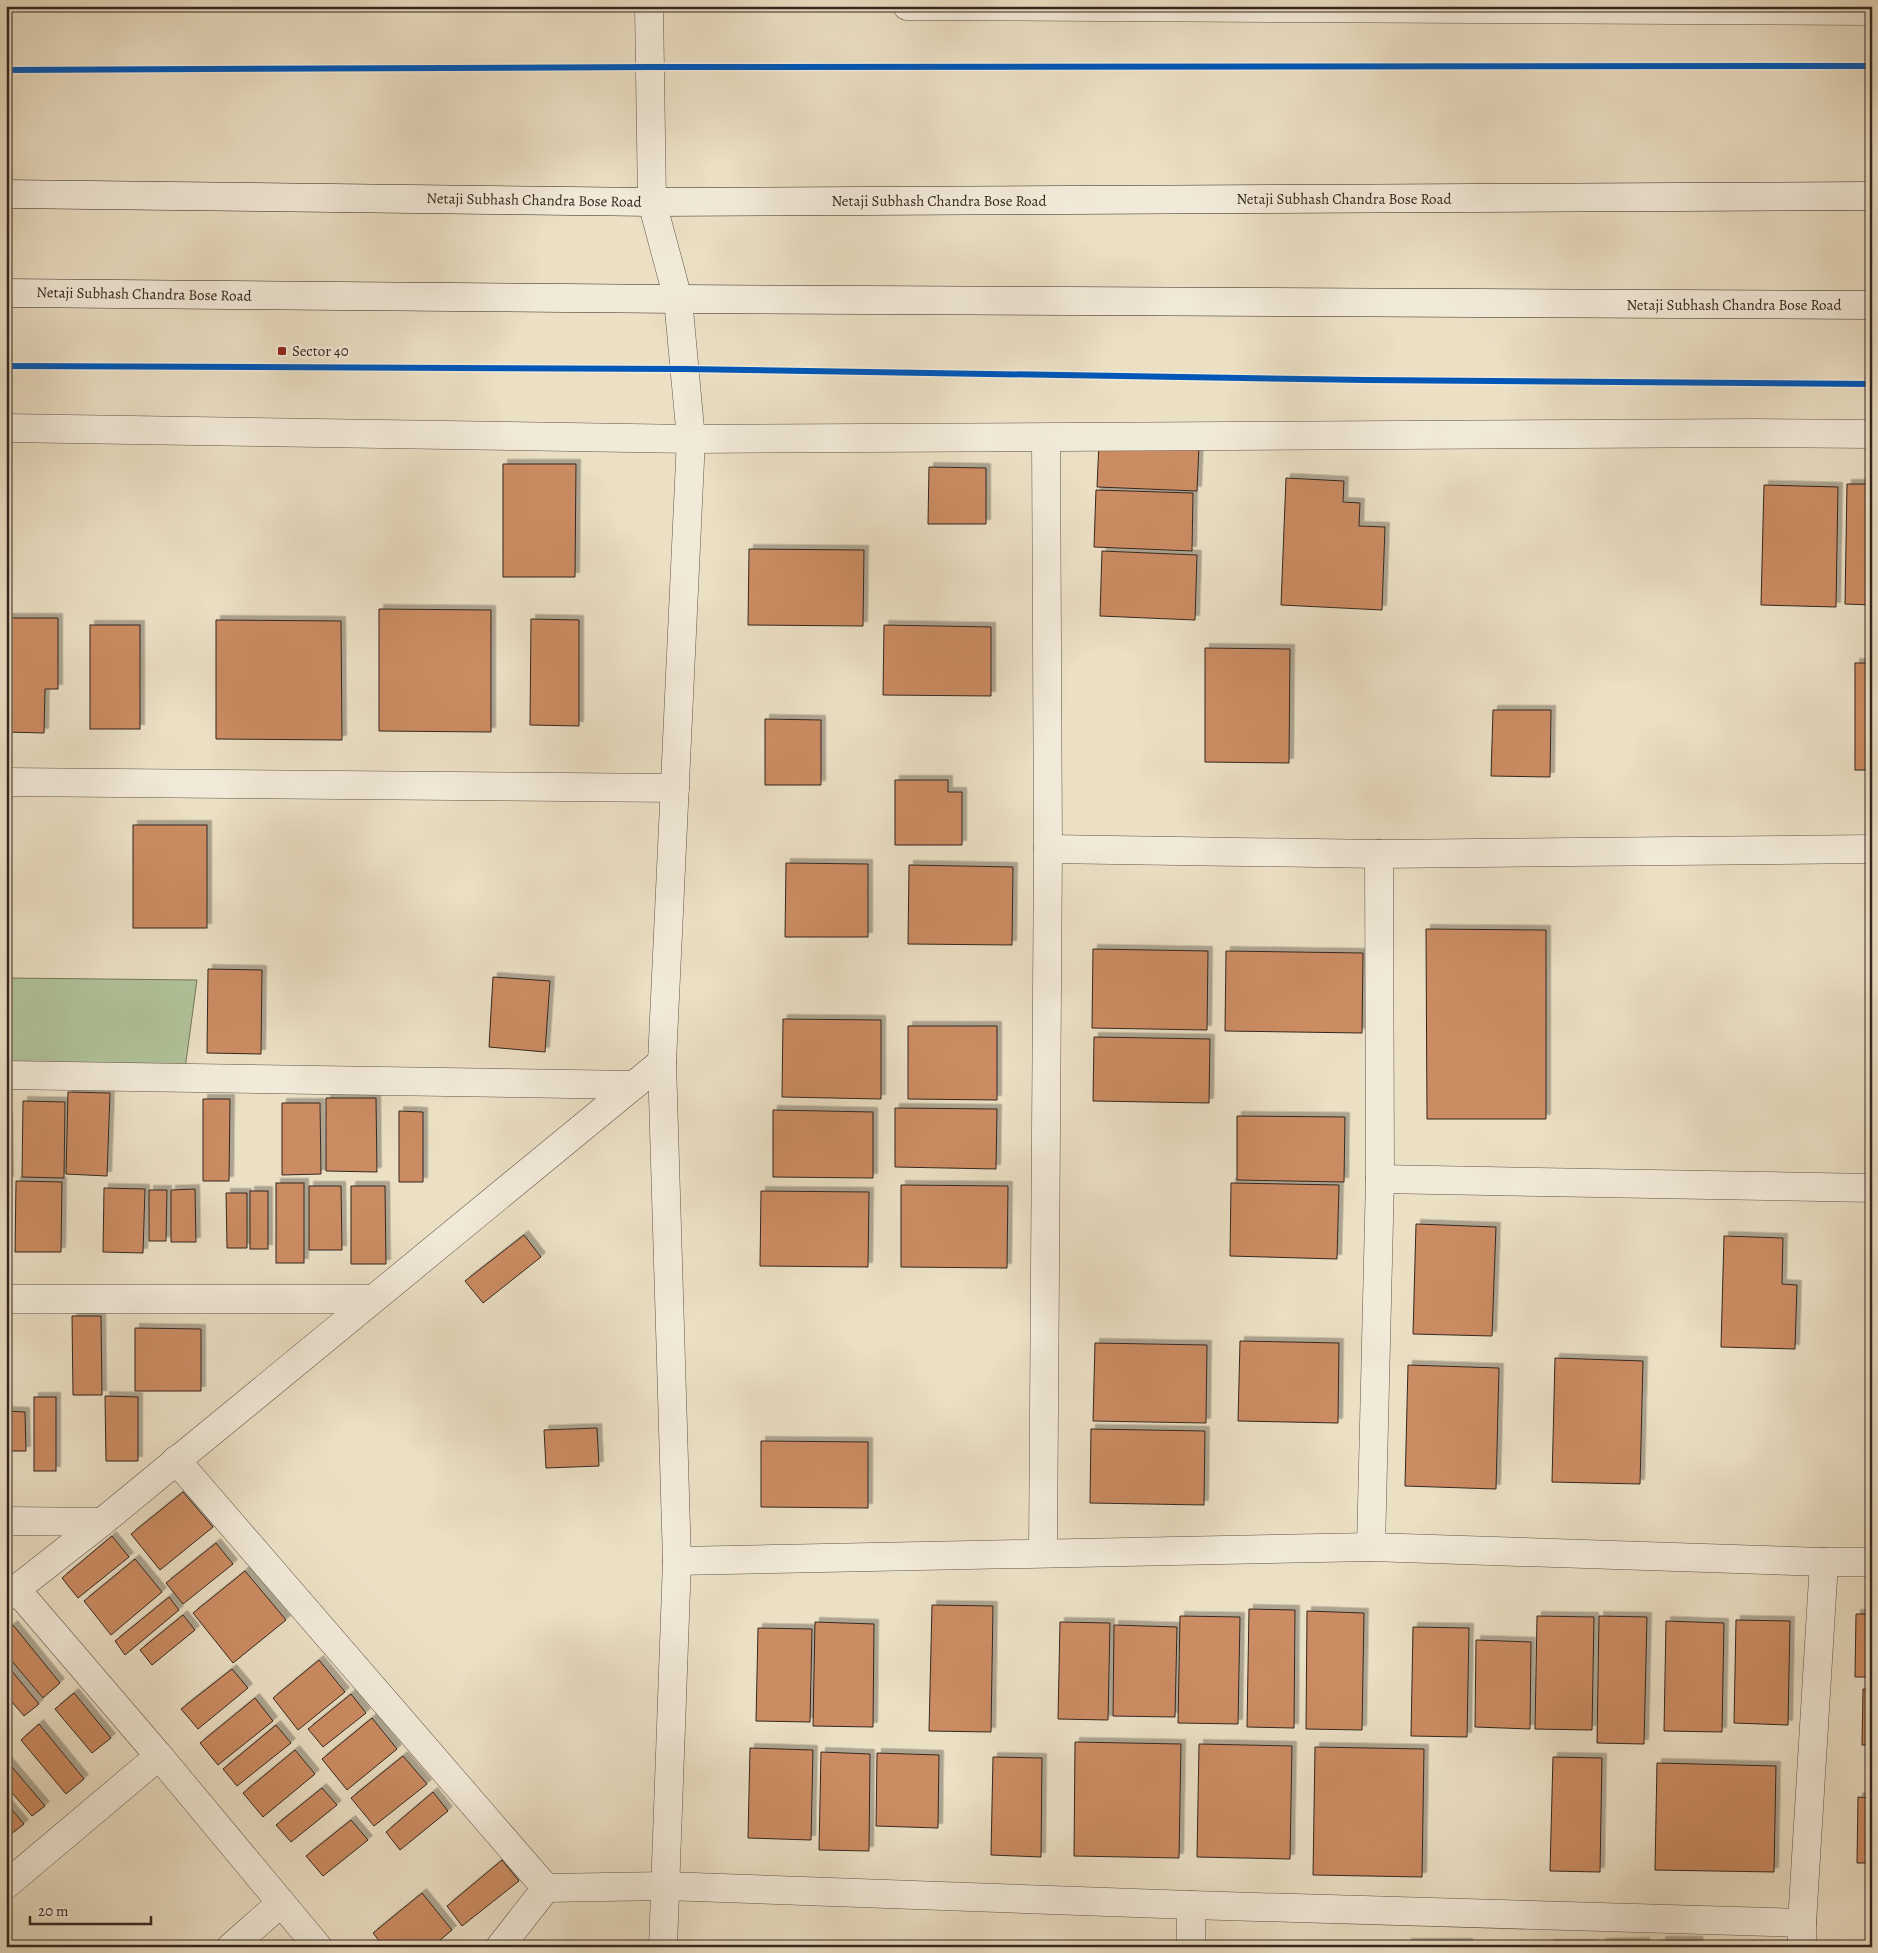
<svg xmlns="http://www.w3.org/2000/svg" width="1878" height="1953" font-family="Alegreya,serif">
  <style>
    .green { fill: #b1c39a; stroke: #73755c }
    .building { fill: #cc8c63; stroke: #35271f; filter: url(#shadow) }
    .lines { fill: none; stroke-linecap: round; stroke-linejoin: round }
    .minor-casing { stroke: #625548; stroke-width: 29 }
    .tertiary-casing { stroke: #625548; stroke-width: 29 }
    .secondary-casing { stroke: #35271f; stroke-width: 29 }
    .minor { stroke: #f2ead9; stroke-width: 28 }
    .tertiary { stroke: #f2ead9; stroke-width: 28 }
    .secondary { stroke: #f2ead9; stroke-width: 28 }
    .cycleway-casing { stroke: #f2ead9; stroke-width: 9 }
    .cycleway { stroke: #0057b8; stroke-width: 6 }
    .poi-dot { fill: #8f2418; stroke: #f2ead9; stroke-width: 2 }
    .labels { text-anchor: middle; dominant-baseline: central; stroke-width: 5; stroke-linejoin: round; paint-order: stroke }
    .street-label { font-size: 15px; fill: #35271f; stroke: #f2ead9 }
    .poi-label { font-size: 15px; fill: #35271f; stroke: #f2ead9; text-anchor: start }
  </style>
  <defs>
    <filter id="shadow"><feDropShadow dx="4.5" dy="-4.5" stdDeviation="0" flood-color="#0004"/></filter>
  </defs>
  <rect width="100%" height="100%" fill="#ebdfc4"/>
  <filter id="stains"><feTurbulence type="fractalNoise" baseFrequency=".004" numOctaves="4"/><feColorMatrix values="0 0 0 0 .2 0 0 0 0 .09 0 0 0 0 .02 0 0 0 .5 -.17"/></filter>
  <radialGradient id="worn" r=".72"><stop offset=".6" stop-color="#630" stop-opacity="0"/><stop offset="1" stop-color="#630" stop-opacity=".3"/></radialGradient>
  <!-- green -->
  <path class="green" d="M6 978 197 980 185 1069 6 1065Z"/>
  <!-- building -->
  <g class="building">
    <path d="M1099 442 1199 446 1197 491 1097 487Z"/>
    <path d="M503 464H576L575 577H503Z"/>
    <path d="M929 467 986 468V524H928Z"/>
    <path d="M1286 478 1344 481 1343 502 1360 503 1359 526 1385 527 1382 610 1281 605Z"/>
    <path d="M1847 484H1872V605L1845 604Z"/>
    <path d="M1764 485 1838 487 1836 607 1761 605Z"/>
    <path d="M1096 490 1193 493 1192 551 1094 547Z"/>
    <path d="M749 549 864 550 863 626 748 625Z"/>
    <path d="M1102 551 1197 555 1195 620 1100 616Z"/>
    <path d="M379 609 491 610V732L379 731Z"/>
    <path d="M6 618H58V689H45L44 733 6 732Z"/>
    <path d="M531 619 579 620V726L530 725Z"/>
    <path d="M216 620 341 621 342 740 216 739Z"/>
    <rect x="90" y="625" width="50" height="104"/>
    <path d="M884 625 991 627V696L883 695Z"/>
    <path d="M1205 648 1290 649 1289 763 1205 762Z"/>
    <rect x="1855" y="663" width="17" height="107"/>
    <path d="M1493 710H1551L1550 777 1491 776Z"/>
    <path d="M765 719 821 720V785H765Z"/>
    <path d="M895 780H948V792H962V845H895Z"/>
    <rect x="133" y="825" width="74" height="103"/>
    <path d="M786 863 868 864V937H785Z"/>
    <path d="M909 865 1013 867 1012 945 908 944Z"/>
    <path d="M1426 929 1546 930V1119H1427Z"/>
    <path d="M1093 949 1208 951 1207 1030 1092 1028Z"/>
    <path d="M1226 951 1363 953 1362 1033 1225 1031Z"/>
    <path d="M208 969 262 970 261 1054 207 1053Z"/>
    <path d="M493 977 550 981 545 1052 489 1047Z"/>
    <path d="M783 1019 881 1020V1099L782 1097Z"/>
    <path d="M908 1026H997V1100L908 1099Z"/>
    <path d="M1094 1037 1210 1039 1209 1103 1093 1101Z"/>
    <path d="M68 1092 110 1093 107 1176 66 1174Z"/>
    <path d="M326 1098H376L377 1172 326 1171Z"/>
    <path d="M203 1099H230L229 1181H203Z"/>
    <path d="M23 1101 65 1102 64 1178 22 1177Z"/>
    <path d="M282 1103H320L321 1174 282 1175Z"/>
    <path d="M895 1108 997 1109 996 1169 895 1167Z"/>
    <path d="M773 1110 873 1112V1178L773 1177Z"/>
    <path d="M399 1111 423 1112V1182H399Z"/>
    <path d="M6 1116H8L9 1181H6Z"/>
    <path d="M1237 1116 1345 1117 1344 1182 1237 1180Z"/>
    <path d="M16 1181 62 1182 61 1252H15Z"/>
    <rect x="276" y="1183" width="28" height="80"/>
    <path d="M1231 1183 1339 1185 1337 1259 1230 1256Z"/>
    <path d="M901 1185 1008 1186 1007 1268 901 1267Z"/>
    <path d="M309 1186H341L342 1250H309Z"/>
    <path d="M351 1186H385L386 1264H351Z"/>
    <path d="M104 1188 145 1189 143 1253 103 1252Z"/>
    <path d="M195 1189 196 1242H171V1190Z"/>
    <path d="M149 1190H167L166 1241H149Z"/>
    <rect x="250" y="1191" width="18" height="58"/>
    <path d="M761 1191 869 1192 868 1267 760 1266Z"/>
    <path d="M226 1193H247V1248H227Z"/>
    <path d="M1416 1224 1496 1227 1492 1336 1413 1334Z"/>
    <path d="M524 1235 541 1257 483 1303 465 1281Z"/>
    <path d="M1724 1236 1783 1238 1782 1284 1797 1285 1795 1349 1721 1347Z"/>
    <path d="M72 1316H101L102 1395H73Z"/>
    <path d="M135 1328 201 1329V1391H135Z"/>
    <path d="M1240 1341 1339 1343 1338 1423 1238 1421Z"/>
    <path d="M1095 1343 1207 1345 1206 1423 1093 1421Z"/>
    <path d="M1555 1358 1643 1361 1640 1484 1552 1482Z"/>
    <path d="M1408 1365 1499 1368 1496 1489 1405 1486Z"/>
    <path d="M105 1396 138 1397V1461H106Z"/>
    <rect x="34" y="1397" width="22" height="74"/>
    <path d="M6 1411 25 1412 26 1451H6Z"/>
    <path d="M597 1428 599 1466 546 1468 544 1430Z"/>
    <path d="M1091 1429 1205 1431 1204 1505 1090 1503Z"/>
    <path d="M761 1441 868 1442V1508L761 1507Z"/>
    <path d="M183 1492 213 1527 160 1570 131 1534Z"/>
    <path d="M112 1536 129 1557 78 1598 62 1578Z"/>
    <path d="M216 1543 233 1564 183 1604 166 1583Z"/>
    <path d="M135 1559 162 1592 111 1635 84 1601Z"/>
    <path d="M245 1571 286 1620 233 1663 193 1613Z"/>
    <path d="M169 1597 179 1610 125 1655 115 1641Z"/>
    <path d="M932 1605 993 1606 991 1732 929 1731Z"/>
    <path d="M1249 1609 1295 1610 1294 1728 1247 1727Z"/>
    <path d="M1307 1611 1364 1613 1362 1730 1306 1729Z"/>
    <path d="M1856 1614H1872V1677H1855Z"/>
    <path d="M183 1615 195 1630 152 1665 140 1650Z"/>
    <path d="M1180 1616 1240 1617 1238 1724 1178 1723Z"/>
    <path d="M1537 1616 1594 1617 1592 1730 1535 1729Z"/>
    <path d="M1599 1616 1647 1617 1644 1744 1597 1743Z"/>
    <path d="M1736 1620 1790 1621 1788 1725 1734 1723Z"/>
    <path d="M1666 1621 1724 1623 1722 1732 1664 1731Z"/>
    <path d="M815 1622 874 1624 873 1727 813 1726Z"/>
    <path d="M1060 1622 1110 1623 1108 1720 1058 1719Z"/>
    <path d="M13 1625 60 1683 43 1698 6 1654V1631Z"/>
    <path d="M1114 1625 1177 1627 1175 1717 1113 1716Z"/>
    <path d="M1413 1627 1469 1628 1467 1737 1411 1736Z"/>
    <path d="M758 1628 812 1629 810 1722 756 1721Z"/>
    <path d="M1476 1640 1531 1642 1530 1729 1475 1727Z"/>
    <path d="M319 1660 345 1692 298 1730 273 1698Z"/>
    <path d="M6 1664 39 1704 24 1716 6 1695Z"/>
    <path d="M232 1669 248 1688 198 1729 181 1709Z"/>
    <path d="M1863 1689H1872V1745H1862Z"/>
    <path d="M74 1693 111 1738 92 1753 55 1709Z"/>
    <path d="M351 1694 366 1713 323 1747 308 1729Z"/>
    <path d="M255 1698 273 1721 218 1765 200 1743Z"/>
    <path d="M372 1718 397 1749 347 1790 322 1759Z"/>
    <path d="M39 1724 84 1779 66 1794 21 1740Z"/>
    <path d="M276 1725 291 1743 237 1786 223 1769Z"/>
    <path d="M1075 1742 1181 1744 1179 1858 1074 1856Z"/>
    <path d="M1199 1744 1292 1746 1290 1859 1197 1857Z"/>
    <path d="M1315 1747 1424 1749 1422 1877 1313 1875Z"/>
    <path d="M750 1748 813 1750 811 1840 748 1838Z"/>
    <path d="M295 1750 315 1774 263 1817 243 1793Z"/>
    <path d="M821 1752 870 1754 869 1851 819 1850Z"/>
    <path d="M877 1753 939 1755 938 1828 876 1826Z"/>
    <path d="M403 1756 427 1784 374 1826 351 1798Z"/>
    <path d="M993 1757 1042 1758 1041 1857 991 1855Z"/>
    <path d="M1553 1757 1602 1758 1600 1872 1550 1871Z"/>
    <path d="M6 1760 45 1806 32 1816 6 1786Z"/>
    <path d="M1657 1763 1776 1766 1774 1872 1655 1870Z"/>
    <path d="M322 1788 337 1805 291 1842 276 1825Z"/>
    <path d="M433 1792 448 1811 400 1850 386 1832Z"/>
    <path d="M1858 1797 1872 1798V1863H1857Z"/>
    <path d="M6 1803 24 1824 6 1838Z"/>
    <path d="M351 1820 368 1840 323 1876 306 1856Z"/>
    <path d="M502 1860 519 1881 462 1926 447 1906Z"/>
    <path d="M422 1893 452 1930 432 1947H384L373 1933Z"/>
    <path d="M1661 1941H1698L1699 1947H1661Z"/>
    <path d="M1645 1942V1947H1601V1943Z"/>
    <rect x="1407" y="1943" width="61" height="4"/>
    <rect x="1550" y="1944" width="44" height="3"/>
    <rect x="1737" y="1946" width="50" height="1"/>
  </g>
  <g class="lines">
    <!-- minor casing -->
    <g class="minor-casing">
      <g id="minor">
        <path d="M649 6 652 202"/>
        <path d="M907 6 1872 11"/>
        <path d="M6 428 691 439 1756 433 1872 434"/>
        <path d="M6 782 675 788"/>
        <path d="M1048 849 1379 854 1872 849"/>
        <path d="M6 1075 634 1085"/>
        <path d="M1380 1179 1872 1188"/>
        <path d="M6 1299H371"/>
        <path d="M176 1460 546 1888 665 1886 1191 1905 1802 1923"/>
        <path d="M6 1521 102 1522"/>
        <path d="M1371 1547 1380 1179 1379 854"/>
        <path d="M1043 1553 1048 849 1046 438"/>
        <path d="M677 1561 1371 1547 1824 1562H1872"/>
        <path d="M16 1589 159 1756"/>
        <path d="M6 1597 102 1522 662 1062"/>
        <path d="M6 1885 159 1756 318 1947"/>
        <path d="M1191 1905V1947"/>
        <path d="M231 1947 281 1903"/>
        <path d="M500 1947 546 1888"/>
        <path d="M1802 1947V1923L1824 1562"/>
      </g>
    </g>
    <!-- tertiary casing -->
    <g class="tertiary-casing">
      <path id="tertiary" d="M652 202 678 299 691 439 662 1062 677 1561 663 1947"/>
    </g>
    <!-- secondary casing -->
    <g class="secondary-casing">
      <g id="secondary">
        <path d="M6 194 652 202 1872 196"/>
        <path d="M6 293 678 299 1872 305"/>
      </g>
    </g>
    <!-- minor -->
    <use href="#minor" class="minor"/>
    <!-- tertiary -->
    <use href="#tertiary" class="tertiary"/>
    <!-- secondary -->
    <use href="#secondary" class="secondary"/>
    <!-- cycleway casing -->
    <g class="cycleway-casing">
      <g id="cycleway">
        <path d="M6 70 650 67 1872 66"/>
        <path d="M6 366 684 369 1366 380 1872 384"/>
      </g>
    </g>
    <!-- cycleway -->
    <use href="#cycleway" class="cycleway"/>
  </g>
  <!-- markers -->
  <rect class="poi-dot" x="277" y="346" width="10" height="10" rx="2.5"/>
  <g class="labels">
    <!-- street labels -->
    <g class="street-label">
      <text x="1344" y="199">Netaji Subhash Chandra Bose Road</text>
      <text transform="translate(534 200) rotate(1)">Netaji Subhash Chandra Bose Road</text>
      <text x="939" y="201">Netaji Subhash Chandra Bose Road</text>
      <text transform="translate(144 294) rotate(1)">Netaji Subhash Chandra Bose Road</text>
      <text x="1734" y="305">Netaji Subhash Chandra Bose Road</text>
    </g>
    <!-- poi labels -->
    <g class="poi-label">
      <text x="292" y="351">Sector 40</text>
    </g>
  </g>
  <!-- margin -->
  <rect width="1878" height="1953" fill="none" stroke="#ebdfc4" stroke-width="25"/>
  <rect x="8" y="8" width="1863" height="1938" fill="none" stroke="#35271f" stroke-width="2.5"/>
  <rect x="12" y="12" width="1853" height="1928" fill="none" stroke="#35271f"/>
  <!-- scale -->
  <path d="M30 1916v8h121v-8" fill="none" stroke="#35271f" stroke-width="2.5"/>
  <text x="38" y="1916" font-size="15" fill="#35271f" stroke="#f2ead9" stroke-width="4" paint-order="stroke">20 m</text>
  <rect width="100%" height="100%" filter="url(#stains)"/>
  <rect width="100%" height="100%" fill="url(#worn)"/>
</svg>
